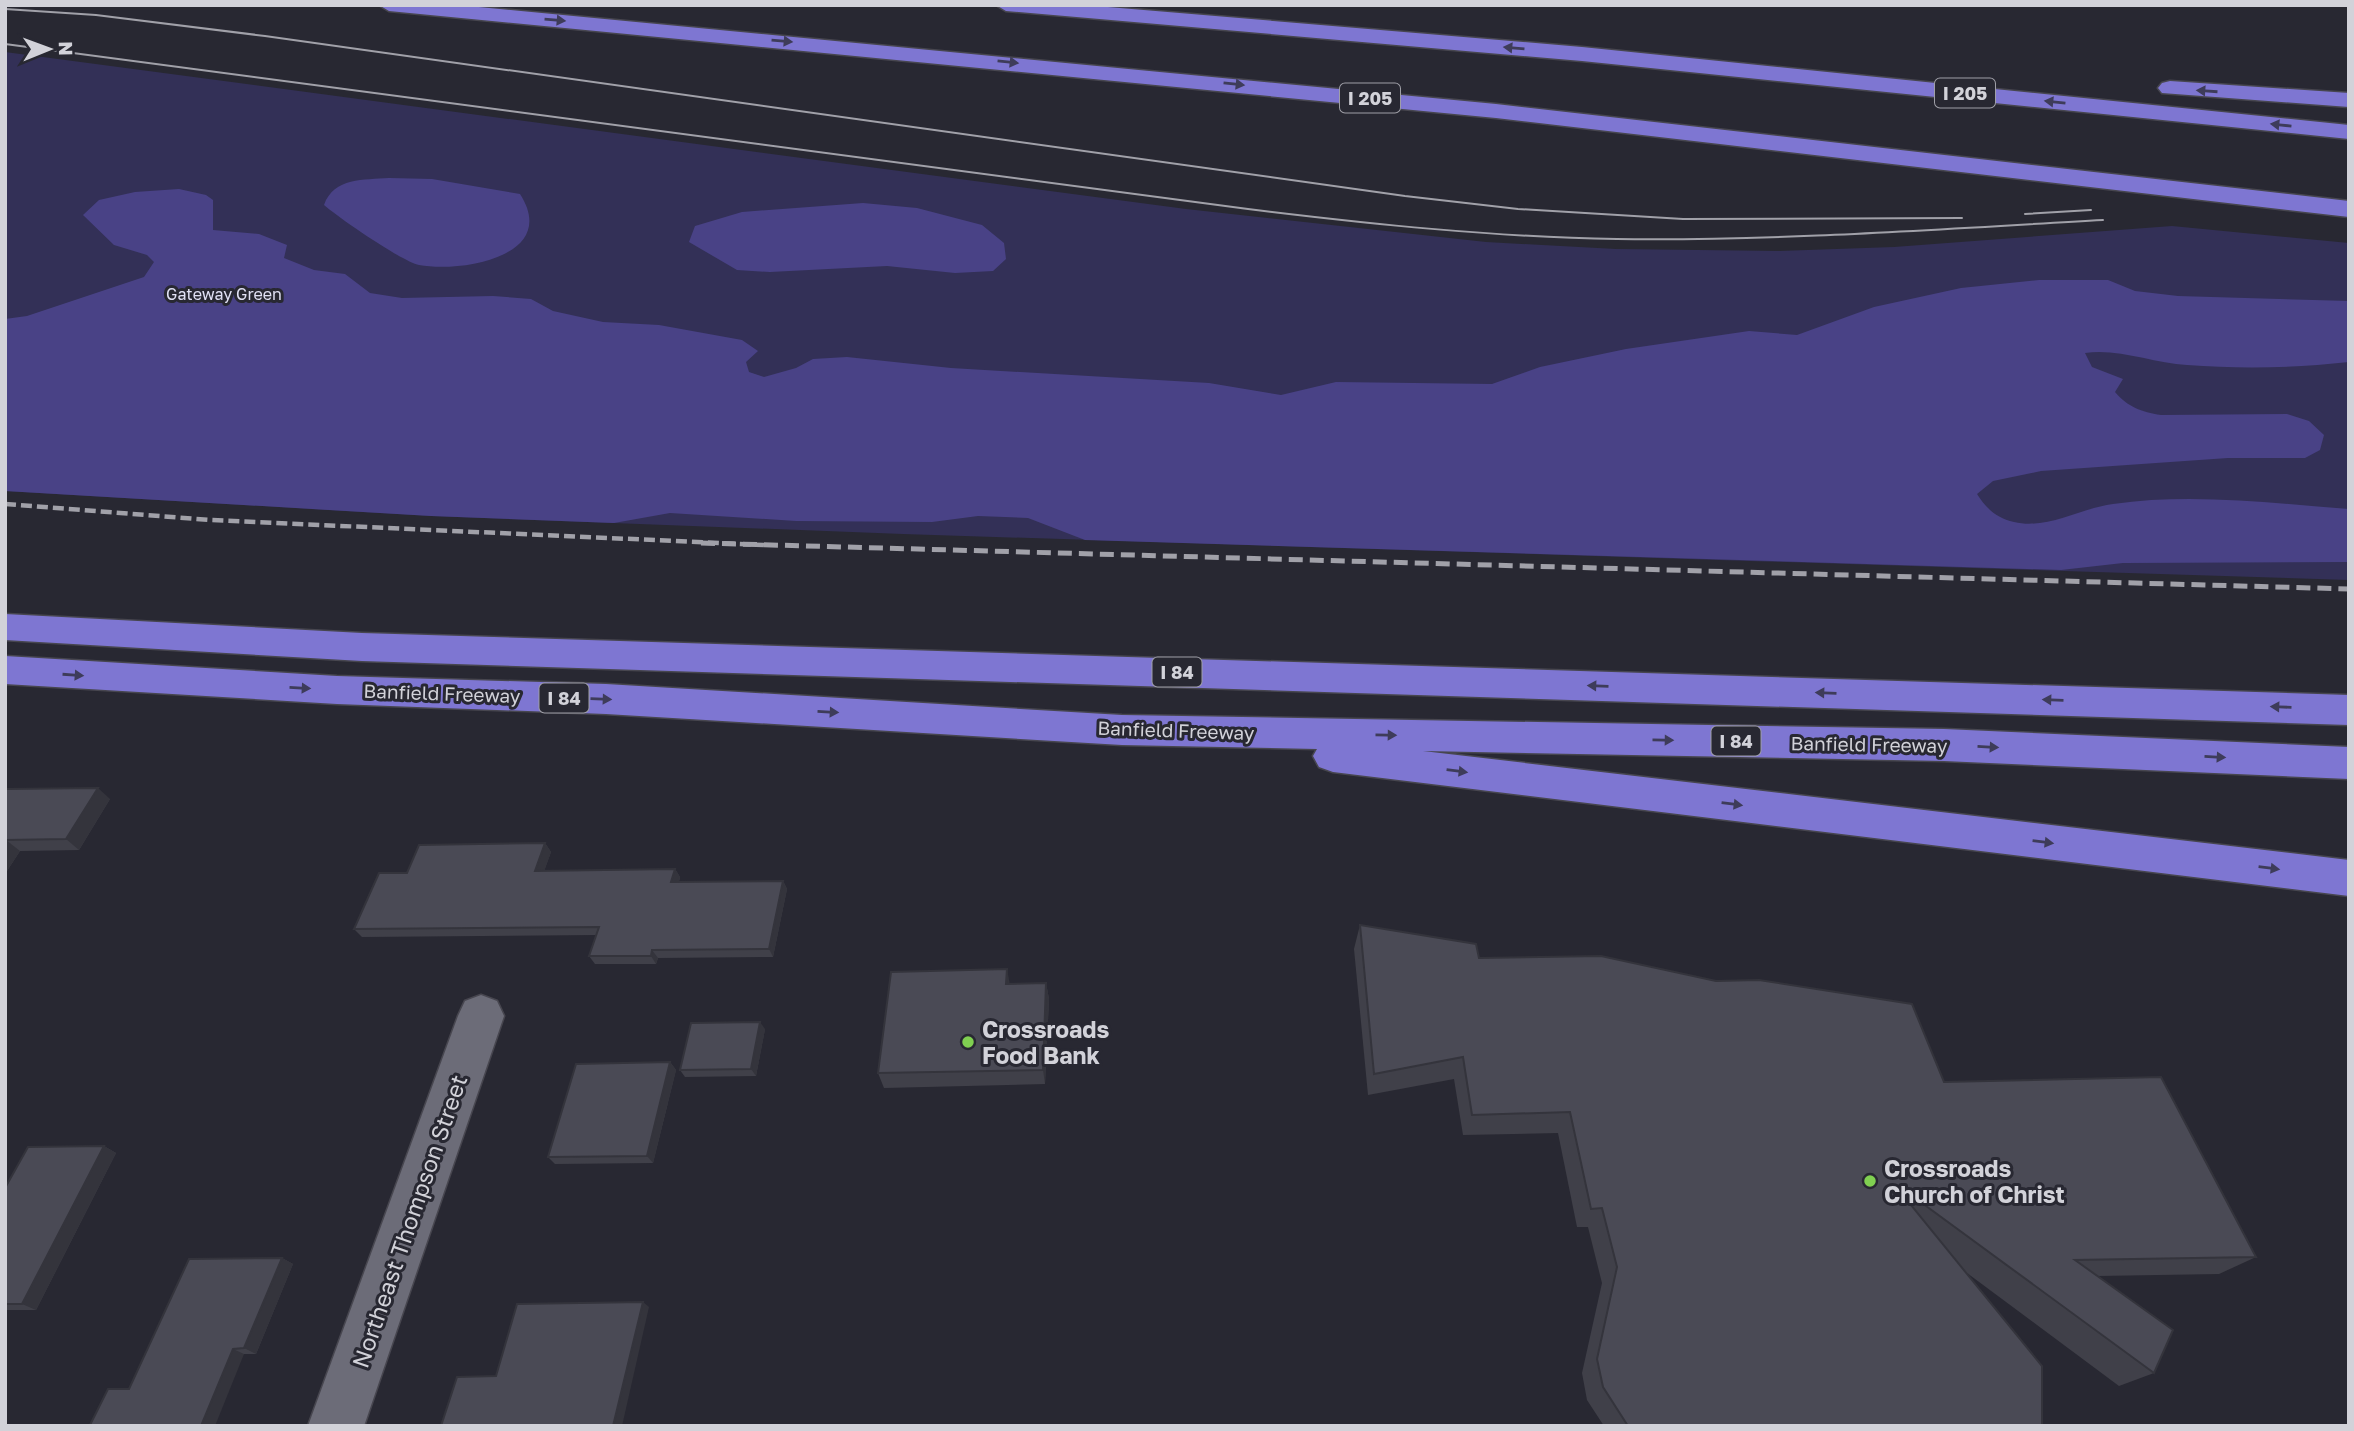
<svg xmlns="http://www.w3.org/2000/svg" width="2354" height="1431" font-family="'Golos Text',sans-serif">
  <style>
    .green { fill: #333057 }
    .forest { fill: #494286 }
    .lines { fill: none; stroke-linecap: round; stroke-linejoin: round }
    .minor-casing { stroke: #47464f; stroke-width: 3 }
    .motorway-casing { stroke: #47464f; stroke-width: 3 }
    .minor { fill: #6c6c78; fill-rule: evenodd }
    .motorway { fill: #7e76d2; fill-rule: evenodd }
    .tram { stroke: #a1a1a9; stroke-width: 2 }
    .rail-far1 { stroke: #a1a1a9; stroke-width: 4.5; stroke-dasharray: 11 5; stroke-linecap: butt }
    .rail { stroke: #a1a1a9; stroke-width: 5; stroke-dasharray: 14 7; stroke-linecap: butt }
    .wall { fill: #404049 }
    .shaded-wall { fill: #34343c }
    .building { fill: #4a4a55; stroke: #34343c; stroke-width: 2 }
    .oneway { fill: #3e3c5a }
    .poi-dot { fill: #80d051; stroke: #282832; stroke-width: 2.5 }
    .labels { text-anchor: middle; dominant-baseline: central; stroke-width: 6; stroke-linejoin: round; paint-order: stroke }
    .far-park-label { font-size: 16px; fill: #e1e1f5; stroke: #282832 }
    .shield { fill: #282832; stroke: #9f9fa7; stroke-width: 2 }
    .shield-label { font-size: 18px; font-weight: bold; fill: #d2d2d9 }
    .street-label { font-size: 19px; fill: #d2d2d9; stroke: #282832 }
    .near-poi-label { font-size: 23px; font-weight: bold; fill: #d2d2d9; stroke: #282832; text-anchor: start }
    .near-street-label { font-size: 23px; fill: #d2d2d9; stroke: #282832 }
  </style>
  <rect width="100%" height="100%" fill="#282832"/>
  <!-- green -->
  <path class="green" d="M5 52 1186 209 1486 242 1616 249 1779 251 1894 247 2172 226 2349 243V580L903 534 431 516 5 491Z"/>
  <!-- forest -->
  <g class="forest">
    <path d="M389 178 432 179 520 194C560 256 462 273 419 265 403 262 339 218 324 205 334 177 364 180 389 178Z"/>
    <path d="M179 189 206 195 213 200V230L259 234 287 245 284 258 314 270 345 274 370 293 402 298 493 296 531 299 553 311 603 322 659 325 742 340 758 351 746 362 749 372 764 377 796 368 813 359 847 357 951 368 1209 383 1281 395 1336 382 1492 384 1540 367 1626 349 1749 331 1797 335 1874 307 1961 288 2039 280H2108L2135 291 2178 296 2349 301V362C2295 368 2241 369 2187 365 2153 363 2118 348 2085 353L2092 367 2123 379 2115 392C2128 407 2141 412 2161 415L2287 414 2309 421 2324 435 2320 450 2305 458H2228L2041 471 1993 481 1977 494C1986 508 1996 518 2014 522 2047 530 2081 508 2113 504 2191 493 2271 503 2349 509V562L2123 563 2061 570 1085 540 1028 518 978 516 932 522 796 521 670 513 614 523 431 516 5 491V319L27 316 144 277 154 262 147 255 114 245 83 215 99 200 135 192Z"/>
    <path d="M863 203 917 208 982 225 1004 243 1006 259 993 271 955 273 887 266 770 272 737 270 689 242 695 226 742 212Z"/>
  </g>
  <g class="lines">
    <!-- minor casing -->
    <g class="minor-casing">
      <path id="minor" d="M481 995 497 1001 504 1016 364 1426H308L458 1016 465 1001Z"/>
    </g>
    <!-- motorway casing -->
    <g class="motorway-casing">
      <g id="motorway">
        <path d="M379 5H458L1496 104 2349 201V217L1496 118 389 11Z"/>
        <path d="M996 5H1084L1582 47 2349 125V139L1582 61 1006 11Z"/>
        <path d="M2170 81 2349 93V107L2162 93 2158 88 2162 83Z"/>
        <path d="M5 614 362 633 2349 695V725L362 661 5 640Z"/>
        <path d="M5 656 337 676 606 684 1122 715 1944 729 2349 747V779L1944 761 1423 751 2349 860V896L1333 772 1319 767 1313 756 1317 749 1122 745 606 714 337 704 5 684Z"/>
      </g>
    </g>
    <!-- minor -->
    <use href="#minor" class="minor"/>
    <!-- motorway -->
    <use href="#motorway" class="motorway"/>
    <!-- tram -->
    <g class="tram">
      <path d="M5 9 96 15 265 36 1405 196 1518 209 1683 219 1962 218"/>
      <path d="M5 44 1248 209C1370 224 1493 237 1617 239 1779 241 1941 229 2103 220"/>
      <path d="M2025 214 2091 210"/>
    </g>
    <!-- rail-far1 -->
    <path class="rail-far1" d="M5 504 210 520 764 545"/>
    <!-- rail -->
    <path class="rail" d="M701 543 2349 589"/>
  </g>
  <!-- wall -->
  <g class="wall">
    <path d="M5 789 110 799 79 850 20 851 5 874Z"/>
    <path d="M545 843 551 852 544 871 675 869 680 877 679 882 783 881 787 889 773 957 658 958 656 964H595L589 956 596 935 362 937 354 929 407 873Z"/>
    <path d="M1360 925 1479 958 1944 1082 2256 1257 2219 1274 2097 1276 2154 1373 2119 1386 1967 1273 2042 1426H1604L1587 1400 1582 1373 1602 1283 1588 1227H1577L1558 1133 1463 1135 1454 1079 1368 1095 1354 949Z"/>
    <path d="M1046 983 1049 999 1045 1084 884 1088 878 1073 1010 984Z"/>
    <path d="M765 1029 756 1076 685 1077 680 1070Z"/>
    <path d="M670 1062 676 1070 653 1163 555 1164 548 1157Z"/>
    <path d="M104 1146 116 1153 36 1310H5V1188Z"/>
    <path d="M282 1258 293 1264 256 1354H244L90 1425Z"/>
  </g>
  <!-- shaded-wall -->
  <g class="shaded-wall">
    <path d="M98 788 110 799 79 850 66 839Z"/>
    <path d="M6 840 20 851 5 874V842Z"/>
    <path d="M545 843 551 852 541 880 535 871Z"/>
    <path d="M675 869 680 877 676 890 671 882Z"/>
    <path d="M783 881 787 889 773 957 769 949Z"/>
    <path d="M652 950 658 958 656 964 651 956Z"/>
    <path d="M1007 969 1010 985 1006 984Z"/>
    <path d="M1046 983 1049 999 1045 1084 1043 1070Z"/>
    <path d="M760 1022 765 1029 756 1076 751 1069Z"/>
    <path d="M670 1062 676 1070 653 1163 647 1156Z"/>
    <path d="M104 1146 116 1153 36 1310 22 1304Z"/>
    <path d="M282 1258 293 1264 256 1354 244 1348Z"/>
    <path d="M643 1302 649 1307 622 1426H613Z"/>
    <path d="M233 1349 244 1354 215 1426H201Z"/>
  </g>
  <!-- building -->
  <g class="building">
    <path d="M98 788 66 839 6 840 5 842V789Z"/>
    <path d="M545 843 535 871 675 869 671 882 783 881 769 949 652 950 651 956H589L599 927 354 929 379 873H407L419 845Z"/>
    <path d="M1360 925 1476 944 1479 958 1601 956 1716 981 1759 980 1912 1004 1944 1082 2161 1077 2256 1257 2075 1260 2173 1330 2154 1373 1911 1195 1906 1199 2042 1366V1426H1628L1603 1387 1597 1359 1617 1267 1602 1208 1591 1209 1570 1112 1472 1115 1463 1057 1374 1074Z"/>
    <path d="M1007 969 1006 984 1046 983 1043 1070 878 1073 891 972Z"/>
    <path d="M760 1022 751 1069 680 1070 691 1023Z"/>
    <path d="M670 1062 647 1156 548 1157 576 1064Z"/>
    <path d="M104 1146 22 1304H5V1188L28 1147Z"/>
    <path d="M282 1258 244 1348 233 1349 201 1426H67L90 1425 108 1389H129L189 1259Z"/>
    <path d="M643 1302 613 1426H441L457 1377 496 1376 517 1304Z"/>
  </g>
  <!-- one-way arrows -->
  <defs><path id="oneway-solid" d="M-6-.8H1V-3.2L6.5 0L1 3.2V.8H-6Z" transform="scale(1.75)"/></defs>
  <g class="oneway">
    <use href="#oneway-solid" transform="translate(555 20) rotate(5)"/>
    <use href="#oneway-solid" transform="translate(782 41) rotate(5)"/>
    <use href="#oneway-solid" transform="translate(1514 48) rotate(-175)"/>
    <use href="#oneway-solid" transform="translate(1008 62) rotate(6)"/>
    <use href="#oneway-solid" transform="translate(1234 84) rotate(6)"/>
    <use href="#oneway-solid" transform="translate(2207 91) rotate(-176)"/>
    <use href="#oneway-solid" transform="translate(2055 102) rotate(-174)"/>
    <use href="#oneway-solid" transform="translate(2281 125) rotate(-174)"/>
    <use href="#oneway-solid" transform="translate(73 675) rotate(4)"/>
    <use href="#oneway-solid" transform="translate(1598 686) rotate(-178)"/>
    <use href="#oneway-solid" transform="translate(300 688) rotate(3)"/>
    <use href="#oneway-solid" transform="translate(1826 693) rotate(-178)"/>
    <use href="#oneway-solid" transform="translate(601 699) rotate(2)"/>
    <use href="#oneway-solid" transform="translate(2053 700) rotate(-178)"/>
    <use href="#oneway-solid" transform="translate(2281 707) rotate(-178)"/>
    <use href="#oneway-solid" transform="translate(828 712) rotate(3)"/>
    <use href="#oneway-solid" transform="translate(1386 735) rotate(1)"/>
    <use href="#oneway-solid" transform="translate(1663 740) rotate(1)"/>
    <use href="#oneway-solid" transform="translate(1988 747) rotate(3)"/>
    <use href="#oneway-solid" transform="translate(2215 757) rotate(3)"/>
    <use href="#oneway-solid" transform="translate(1457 771) rotate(7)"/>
    <use href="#oneway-solid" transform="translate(1732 804) rotate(7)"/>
    <use href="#oneway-solid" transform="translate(2043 842) rotate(7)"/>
    <use href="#oneway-solid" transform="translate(2269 868) rotate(7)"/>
  </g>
  <!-- markers -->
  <g class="poi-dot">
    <circle cx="968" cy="1042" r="7"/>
    <circle cx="1870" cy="1181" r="7"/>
  </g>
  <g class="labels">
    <!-- far-park labels -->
    <g class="far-park-label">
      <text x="224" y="294">Gateway Green</text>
    </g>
    <!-- shield labels -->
    <g class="shield">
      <rect x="1935" y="78.5" width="60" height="29" rx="5"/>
      <rect x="1340" y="83.5" width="60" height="29" rx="5"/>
      <rect x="1152.5" y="657.5" width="49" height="29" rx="5"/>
      <rect x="539.5" y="683.5" width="49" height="29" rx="5"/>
      <rect x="1711.5" y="726.5" width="49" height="29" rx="5"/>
    </g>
    <g class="shield-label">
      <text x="1965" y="93">I 205</text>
      <text x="1370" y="98">I 205</text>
      <text x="1177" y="672">I 84</text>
      <text x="564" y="698">I 84</text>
      <text x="1736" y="741">I 84</text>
    </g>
    <!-- street labels -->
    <g class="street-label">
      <text transform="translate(442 693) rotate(2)">Banfield Freeway</text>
      <text transform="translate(1176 730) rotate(2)">Banfield Freeway</text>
      <text transform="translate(1869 744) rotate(1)">Banfield Freeway</text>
    </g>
    <!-- near-poi labels -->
    <g class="near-poi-label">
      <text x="982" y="1029">Crossroads<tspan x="982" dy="26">Food Bank</tspan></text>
      <text x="1884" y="1168">Crossroads<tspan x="1884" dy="26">Church of Christ</tspan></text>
    </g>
    <!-- near-street labels -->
    <g class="near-street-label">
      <text transform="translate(409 1221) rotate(-71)">Northeast Thompson Street</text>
    </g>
  </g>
  <!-- border -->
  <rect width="2354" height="1431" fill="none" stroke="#d2d2d9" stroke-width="14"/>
  <!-- north arrow -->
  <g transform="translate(49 49) rotate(89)" stroke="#282832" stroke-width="5" paint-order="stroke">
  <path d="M0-5L12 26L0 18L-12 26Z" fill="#d2d2d9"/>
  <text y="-10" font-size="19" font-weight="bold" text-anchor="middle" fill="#d2d2d9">N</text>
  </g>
</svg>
